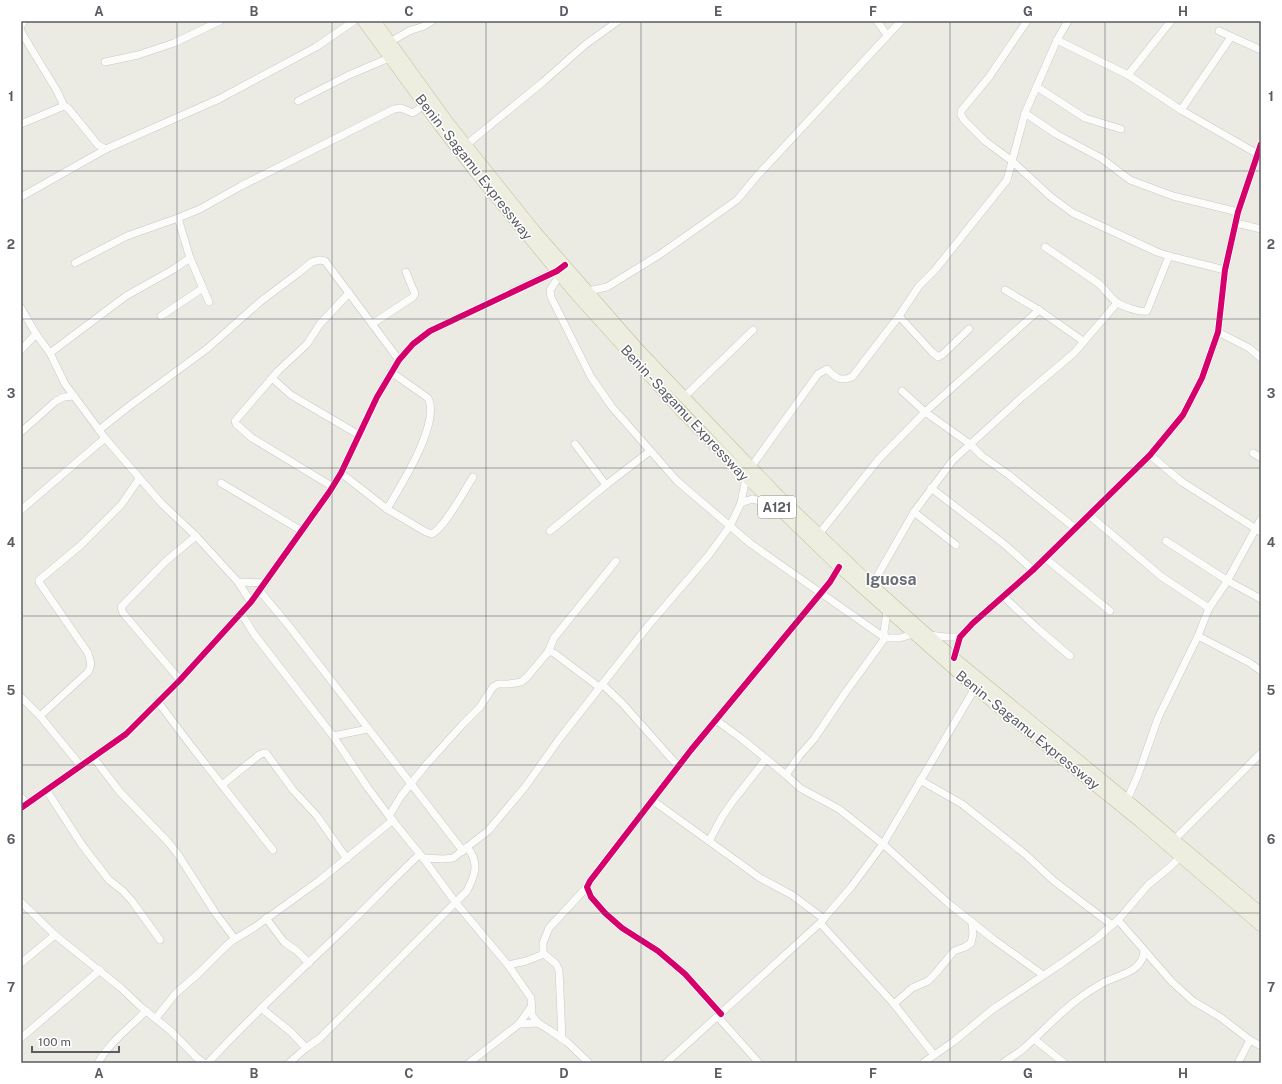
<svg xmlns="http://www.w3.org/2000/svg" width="1282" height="1084" font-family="'Public Sans',sans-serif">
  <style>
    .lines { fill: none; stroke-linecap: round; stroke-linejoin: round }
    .minor-casing { stroke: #c8c8c7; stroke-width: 8 }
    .highway-casing { stroke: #c2bd92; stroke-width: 12 }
    .minor { stroke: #fcfcfb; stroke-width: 7 }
    .highway { stroke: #eeeee0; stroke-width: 11 }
    .cycleway-casing { stroke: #fff; stroke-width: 8 }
    .cycleway { stroke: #d6006c; stroke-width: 6 }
    .grid { fill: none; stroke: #5a5c64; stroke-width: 1; stroke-opacity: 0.55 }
    .labels { text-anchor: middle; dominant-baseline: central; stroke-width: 3; stroke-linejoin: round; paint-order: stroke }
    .shield { fill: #fff; stroke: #8c8d92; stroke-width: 1 }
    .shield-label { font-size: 13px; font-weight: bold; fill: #5a5c64 }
    .street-label { font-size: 14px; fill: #5a5c64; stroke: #fff }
    .quarter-label { font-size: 16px; font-weight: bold; fill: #6a6e76; stroke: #fff }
    .neatline { fill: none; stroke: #5a5c64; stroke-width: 1.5 }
    .grid-label { font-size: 13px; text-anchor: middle; font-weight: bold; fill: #5a5c64 }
  </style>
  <rect width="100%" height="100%" fill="#ebebe4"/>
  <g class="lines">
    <!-- minor casing -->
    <g class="minor-casing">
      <g id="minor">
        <path d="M877 21 887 35"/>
        <path d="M1027 21 989 77 961 111V115L964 120 985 141 1012 161 1051 197 1073 213 1157 252 1169 256 1147 311C1141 313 1122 306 1116 302 1110 297 1105 289 1098 283L1045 247"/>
        <path d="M21 26 24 21"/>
        <path d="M21 31 23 35 57 91 64 106 68 108 98 145 106 149"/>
        <path d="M1219 31 1261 50"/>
        <path d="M1057 40 1128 75 1181 110 1261 156"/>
        <path d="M390 42 409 31 424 26 432 21"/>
        <path d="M105 62 138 55 174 43 220 21"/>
        <path d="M1128 75 1171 21"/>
        <path d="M1037 87 1085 118 1121 129"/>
        <path d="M298 101 349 75 389 58"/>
        <path d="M1181 110 1231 37"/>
        <path d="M1025 113 1056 134 1101 158 1130 180 1173 196 1238 212"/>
        <path d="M21 124 64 106"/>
        <path d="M466 145 543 82 586 44 618 21"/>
        <path d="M21 197 106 149 219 99 316 47 354 21"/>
        <path d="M178 218 190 258 209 302"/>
        <path d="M1236 223 1261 229"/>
        <path d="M1169 256 1225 270"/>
        <path d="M75 263 127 236 178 218 200 209 241 186 394 109 401 108 413 113 424 105"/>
        <path d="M560 275 550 290 551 297 591 377 612 407 677 481 751 544 885 638H900L913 634"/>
        <path d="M1005 290 1039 310 1083 341"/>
        <path d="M588 291 607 287 659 255 737 200 757 176 901 21"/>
        <path d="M21 308 36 334 50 353 65 384 105 438 162 504 196 536 238 582 251 602"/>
        <path d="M1039 310 925 412 970 444 982 456 1009 475 1075 528"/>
        <path d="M161 316 203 288"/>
        <path d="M899 316 932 352 938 357 943 354 969 329"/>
        <path d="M372 324 413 297 415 294 406 272"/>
        <path d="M1218 332 1249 348 1261 358"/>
        <path d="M21 350 36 334"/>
        <path d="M50 353 126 296 174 269 190 258"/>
        <path d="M272 378 291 395 359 435"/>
        <path d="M684 397 753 330"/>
        <path d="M99 430 128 407 208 348 261 301 297 274 312 262 320 260 325 261 399 360"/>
        <path d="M21 432 56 401 64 397 74 396"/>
        <path d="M575 444 606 485"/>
        <path d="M1253 453 1261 458"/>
        <path d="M1150 455 1182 482 1261 532"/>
        <path d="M751 467 818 374 827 369C836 378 840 382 852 377L899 316 919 286 935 270 1007 180 1025 113 1057 40 1068 21"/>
        <path d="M341 473 387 509 426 532 432 534C445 527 464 491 473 477"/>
        <path d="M221 483 302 531"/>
        <path d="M333 487 252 438 236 424 235 421 278 371 307 344 320 324 349 293"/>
        <path d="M931 488 1004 544 1033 570"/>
        <path d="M741 503 752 499 773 504"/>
        <path d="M387 509C400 487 441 423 428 398L391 372"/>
        <path d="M21 510 105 438"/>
        <path d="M914 512 956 545"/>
        <path d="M1089 515 1162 577 1209 608"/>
        <path d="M550 531 606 485 650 451"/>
        <path d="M819 534 878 460 925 412 902 391"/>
        <path d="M1166 541 1228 581 1261 599"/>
        <path d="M1045 558 1110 611"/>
        <path d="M238 582 265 583"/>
        <path d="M872 585 914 512 953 460 1022 397 1074 353 1117 303"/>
        <path d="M259 590 289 626 463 851"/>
        <path d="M1003 596 1037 628 1070 656"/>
        <path d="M241 613 254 634 333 736 368 788 389 816 423 858 456 903 508 965 531 998 532 1015 534 1018 538 1023 551 1031 567 1042 589 1063"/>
        <path d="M929 635 946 637H960"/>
        <path d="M1198 636 1250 663 1261 671"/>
        <path d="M548 652 554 638 616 561"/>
        <path d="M954 658 960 637 973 623 1033 570 1150 455 1183 415 1202 378 1218 332 1225 270 1238 212 1261 144"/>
        <path d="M180 680 123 613 121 607 166 561 196 536"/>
        <path d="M602 684 622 703 678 766"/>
        <path d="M21 697 40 716 80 765"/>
        <path d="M158 702 192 747 273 850"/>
        <path d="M40 716 88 672C93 663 90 662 88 653L39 582V580L81 545 121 505 139 479"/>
        <path d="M716 720 742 739 786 775 800 788 839 809 883 844 948 903 993 939 1043 975"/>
        <path d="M333 736 368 729"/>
        <path d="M93 757 120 792 168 842 177 853 216 914 235 939"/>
        <path d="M786 775 799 756 814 739 845 693 885 638 884 632 887 611"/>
        <path d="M920 780 962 804 1025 854 1054 881 1112 925"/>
        <path d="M222 785 259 755 264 753H266L293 790 317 816 347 859"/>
        <path d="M47 791 82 845 109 880 123 891 132 901 160 940"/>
        <path d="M21 797 27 804"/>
        <path d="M652 800 738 862 760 878 792 895 824 919"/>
        <path d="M1127 800 1138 775 1158 718 1198 636 1209 608 1226 583 1261 519"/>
        <path d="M21 808 126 734 180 680 251 602 330 491 341 473 377 397 399 360 413 344 430 331 560 269"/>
        <path d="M389 816 401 796 425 766 462 725 480 707 493 687 498 684H509L521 682 527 677 548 652H551L554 653 599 687"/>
        <path d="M1174 840 1261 753"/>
        <path d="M709 841 722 817 733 801 766 759"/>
        <path d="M423 858 443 859 453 858 488 831 525 787 560 738 648 626 708 556 730 526 741 503 746 477"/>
        <path d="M21 902 55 935 121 988 141 1007 171 1031 196 1057 204 1063"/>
        <path d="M266 918 284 942 297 951 309 963"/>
        <path d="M1118 920 1172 982 1193 1001 1220 1017 1250 1040 1261 1046"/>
        <path d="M820 923 894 1004 934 1055"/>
        <path d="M21 963 55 935"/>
        <path d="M508 965 526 961 544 954"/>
        <path d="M894 1004 912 988 928 981 935 974 954 951 965 947 971 943 973 934 972 922"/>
        <path d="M261 1008 291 1032 306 1048 289 1063"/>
        <path d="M721 1014 685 974 658 951 622 928 605 913 591 897 587 887 590 881 691 750 830 582 839 567"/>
        <path d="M718 1017 759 1063"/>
        <path d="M156 1018 176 993 199 973 225 947 232 941 255 927 320 880 393 820"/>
        <path d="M519 1024 538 1023"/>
        <path d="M21 1038 100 970"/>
        <path d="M562 1039 559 970 556 964 544 954 543 951V943L549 928 587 887"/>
        <path d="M1034 1039 1064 1063"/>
        <path d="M306 1048 319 1039 467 891C475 875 480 863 467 847"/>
        <path d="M98 1063C109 1043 130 1027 146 1011"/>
        <path d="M208 1063C251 1016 298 973 344 929 370 904 394 878 420 854"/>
        <path d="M469 1063 519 1024 531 1007"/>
        <path d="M666 1063 820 923 852 886 883 844 975 688 978 687"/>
        <path d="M923 1063 953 1042 993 1009 1065 961 1097 938 1118 920 1148 885 1170 867 1181 856"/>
        <path d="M1003 1063C1010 1058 1017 1054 1023 1049 1038 1036 1051 1022 1066 1009 1076 1000 1089 991 1101 984 1116 975 1143 973 1144 951"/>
        <path d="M1238 1063 1250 1040"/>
      </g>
    </g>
    <!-- highway casing -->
    <g class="highway-casing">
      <g id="highway">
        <path d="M363 21 439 125 476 173 573 291 683 413 750 481 839 567 975 688 1139 821 1261 926"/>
        <path d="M375 21 447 121 535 231 639 350 778 495 872 585 954 658 1127 800 1261 913"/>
      </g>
    </g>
    <!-- minor -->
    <use href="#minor" class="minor"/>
    <!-- highway -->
    <use href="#highway" class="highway"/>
    <!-- cycleway casing -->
    <g class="cycleway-casing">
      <g id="cycleway">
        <path d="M954 658 960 637 973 623 1033 570 1150 455 1183 415 1202 378 1218 332 1225 270 1238 212 1261 144"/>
        <path d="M21 808 126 734 180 680 251 602 330 491 341 473 377 397 399 360 413 344 430 331 557 271 565 265"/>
        <path d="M721 1014 685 974 658 951 622 928 605 913 591 897 587 887 590 881 691 750 830 582 839 567"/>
      </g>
    </g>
    <!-- cycleway -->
    <use href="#cycleway" class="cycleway"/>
  </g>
  <!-- grid -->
  <path class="grid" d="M177 21V1063M332 21V1063M486 21V1063M641 21V1063M796 21V1063M950 21V1063M1105 21V1063M21 171H1261M21 319H1261M21 468H1261M21 616H1261M21 765H1261M21 913H1261"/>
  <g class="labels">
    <!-- shield labels -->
    <rect class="shield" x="758" y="496" width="38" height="22" rx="3"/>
    <g class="shield-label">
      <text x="777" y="507">A121</text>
    </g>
    <!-- street labels -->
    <g class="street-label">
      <text transform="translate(474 167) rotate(52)">Benin - Sagamu Expressway</text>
      <text transform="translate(685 413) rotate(47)">Benin - Sagamu Expressway</text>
      <text transform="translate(1028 730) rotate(39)">Benin - Sagamu Expressway</text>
    </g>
    <!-- quarter labels -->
    <g class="quarter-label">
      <text x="891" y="579">Iguosa</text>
    </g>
  </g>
  <!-- border -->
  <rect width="1282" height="1084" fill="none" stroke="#ffffff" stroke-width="44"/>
  <!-- scale -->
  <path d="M32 1046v6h87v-6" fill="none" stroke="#5a5c64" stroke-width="2"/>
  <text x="38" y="1046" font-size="12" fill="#5a5c64" stroke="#ffffff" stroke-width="3" paint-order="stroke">100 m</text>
  <rect x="22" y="22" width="1238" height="1040" class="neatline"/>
  <g class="grid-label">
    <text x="99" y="16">A</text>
    <text x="254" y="16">B</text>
    <text x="409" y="16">C</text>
    <text x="564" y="16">D</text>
    <text x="718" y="16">E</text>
    <text x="873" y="16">F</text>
    <text x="1028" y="16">G</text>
    <text x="1183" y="16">H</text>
    <text x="11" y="101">1</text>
    <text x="1271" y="101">1</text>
    <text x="11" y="249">2</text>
    <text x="1271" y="249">2</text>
    <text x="11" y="398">3</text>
    <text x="1271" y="398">3</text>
    <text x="11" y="547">4</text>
    <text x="1271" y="547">4</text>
    <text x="11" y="695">5</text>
    <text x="1271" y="695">5</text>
    <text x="11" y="844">6</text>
    <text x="1271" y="844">6</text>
    <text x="11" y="992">7</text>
    <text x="1271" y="992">7</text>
    <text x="99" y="1078">A</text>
    <text x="254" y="1078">B</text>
    <text x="409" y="1078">C</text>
    <text x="564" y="1078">D</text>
    <text x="718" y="1078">E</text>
    <text x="873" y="1078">F</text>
    <text x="1028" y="1078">G</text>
    <text x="1183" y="1078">H</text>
  </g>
</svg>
